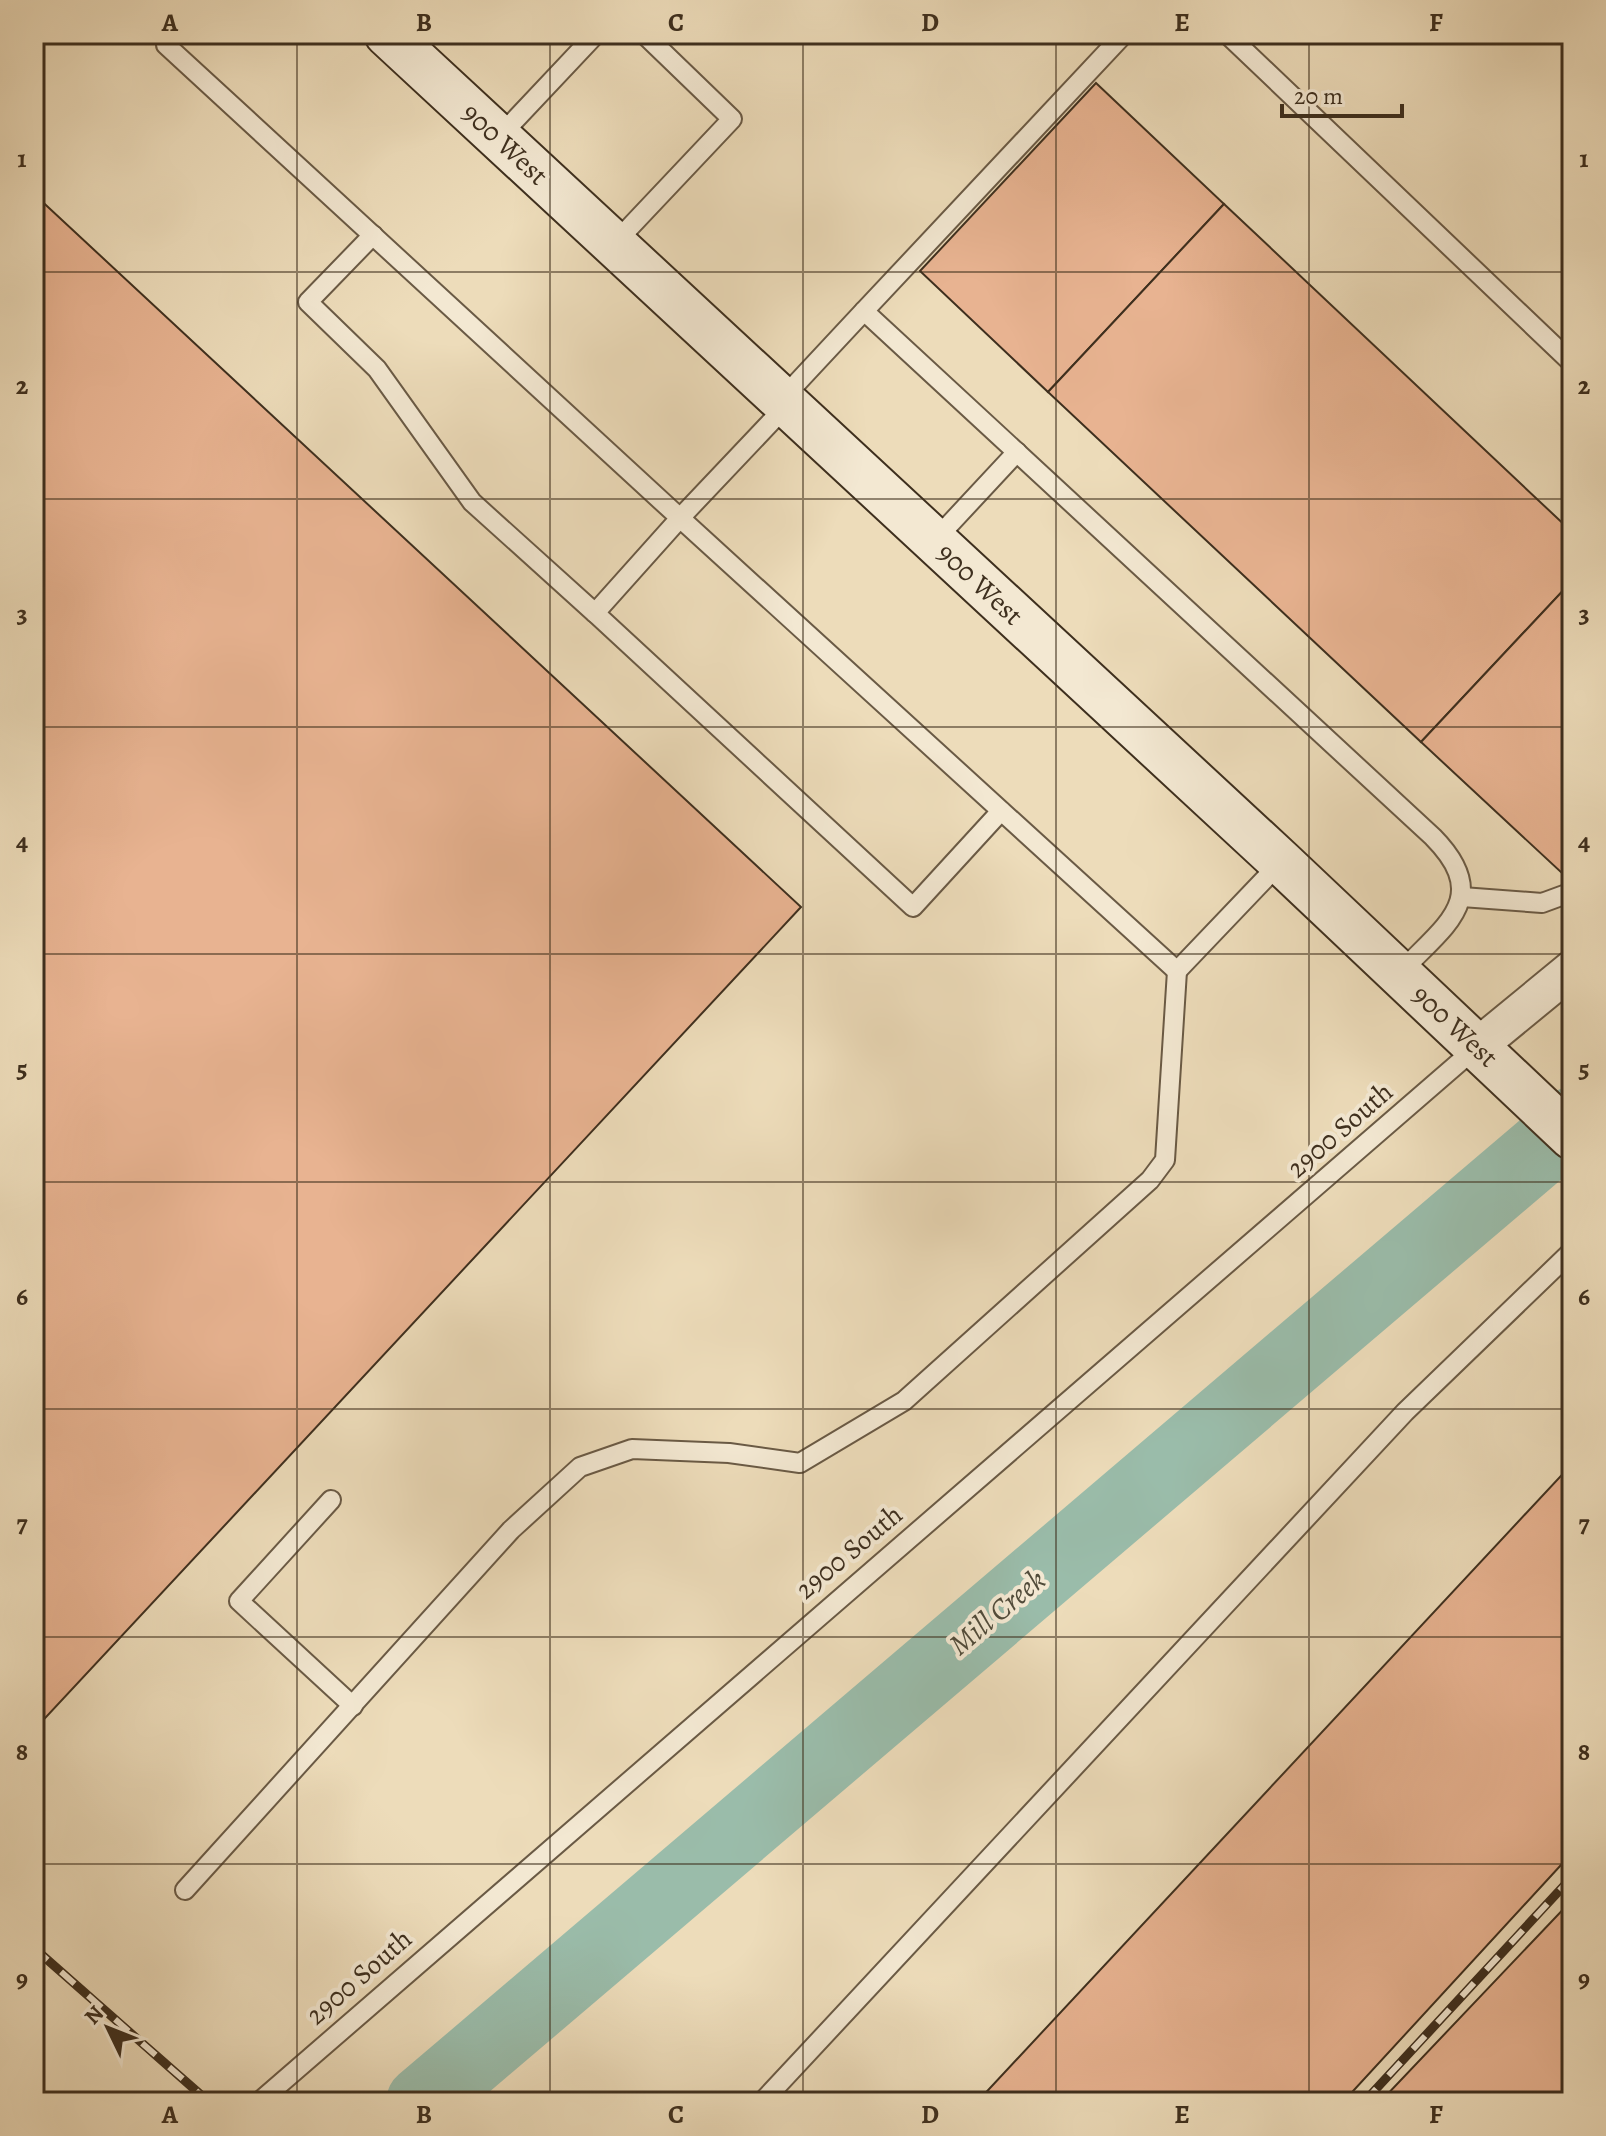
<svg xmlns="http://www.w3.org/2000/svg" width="1606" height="2136" font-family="Alegreya,serif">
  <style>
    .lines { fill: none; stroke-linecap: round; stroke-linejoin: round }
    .river { stroke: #9abcaa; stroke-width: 72 }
    .building { fill: #e8b391; stroke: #3e2f1e; stroke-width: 2 }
    .lane-casing { stroke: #6a5a45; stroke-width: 22 }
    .street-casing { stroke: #6a5a45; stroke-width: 40 }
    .secondary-casing { stroke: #3e2f1e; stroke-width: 48 }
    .lane { stroke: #f3e8d2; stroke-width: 18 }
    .street { stroke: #f3e8d2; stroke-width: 36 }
    .secondary { stroke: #f3e8d2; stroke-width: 44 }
    .rail-casing { stroke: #3e2f1e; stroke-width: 9 }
    .rail { stroke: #f3e8d2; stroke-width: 6; stroke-dasharray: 18; stroke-linecap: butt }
    .grid { fill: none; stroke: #3e2f1e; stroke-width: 2; stroke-opacity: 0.55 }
    .labels { text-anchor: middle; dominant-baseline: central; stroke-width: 8; stroke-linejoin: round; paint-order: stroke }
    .street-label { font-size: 28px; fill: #3e2f1e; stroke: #f3e8d2 }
    .water-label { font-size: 30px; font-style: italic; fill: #504b3a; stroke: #f3e8d2 }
    .neatline { fill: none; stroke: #3e2f1e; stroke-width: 3 }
    .grid-label { font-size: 26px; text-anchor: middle; font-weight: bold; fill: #3e2f1e }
  </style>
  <rect width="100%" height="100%" fill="#eddcba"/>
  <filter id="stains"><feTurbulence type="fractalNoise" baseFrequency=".0025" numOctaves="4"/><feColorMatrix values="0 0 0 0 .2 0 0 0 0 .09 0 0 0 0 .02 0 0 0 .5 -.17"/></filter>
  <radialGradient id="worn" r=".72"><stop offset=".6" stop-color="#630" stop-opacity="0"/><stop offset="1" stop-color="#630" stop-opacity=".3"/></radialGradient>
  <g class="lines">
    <!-- river -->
    <path class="river" d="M422 2102 1572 1123"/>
  </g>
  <!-- building -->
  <g class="building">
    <path d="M1096 83 1224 204 1048 392 920 271Z"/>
    <path d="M34 194 801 907 34 1730Z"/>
    <path d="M1224 204 1572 532V581L1421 742 1048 392Z"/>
    <path d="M1572 581V866L1563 874 1421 742Z"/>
    <path d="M1572 1464V1853L1343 2102H977Z"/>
    <path d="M1572 1900V2102H1380Z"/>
  </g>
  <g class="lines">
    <!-- lane casing -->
    <g class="lane-casing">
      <g id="lane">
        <path d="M1227 34 1572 363"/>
        <path d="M166 45 680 518 595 613 913 907 1001 811"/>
        <path d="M498 138 596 34"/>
        <path d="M373 235 308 302 377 369 472 502 595 613"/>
        <path d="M613 245 732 119 644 34"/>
        <path d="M864 311 1124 34"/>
        <path d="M781 400 864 311 1433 837C1494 899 1443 926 1399 974"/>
        <path d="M787 405 680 518 1177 971 1281 862"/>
        <path d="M934 541 1017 452"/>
        <path d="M1462 897 1542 903 1572 892"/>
        <path d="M331 1500 239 1601 353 1706"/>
        <path d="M185 1890 511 1530 580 1467 632 1449 729 1453 800 1463 904 1401 1150 1180 1165 1160 1177 971"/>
        <path d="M259 2102 1477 1047"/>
        <path d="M762 2102 1405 1412 1572 1251"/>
      </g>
    </g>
    <!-- street casing -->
    <g class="street-casing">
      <path id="street" d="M1477 1047 1572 969"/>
    </g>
    <!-- secondary casing -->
    <g class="secondary-casing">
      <path id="secondary" d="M387 34 1281 862 1572 1137"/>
    </g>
    <!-- lane -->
    <use href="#lane" class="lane"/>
    <!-- street -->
    <use href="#street" class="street"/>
    <!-- secondary -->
    <use href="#secondary" class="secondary"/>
    <!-- rail casing -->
    <g class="rail-casing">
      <g id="rail">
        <path d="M34 1948 209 2102"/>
        <path d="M1364 2102 1572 1877"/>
      </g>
    </g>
    <!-- rail -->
    <use href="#rail" class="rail"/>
  </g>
  <!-- grid -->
  <path class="grid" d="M297 34V2102M550 34V2102M803 34V2102M1056 34V2102M1309 34V2102M34 272H1572M34 499H1572M34 727H1572M34 954H1572M34 1182H1572M34 1409H1572M34 1637H1572M34 1864H1572"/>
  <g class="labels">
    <!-- street labels -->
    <g class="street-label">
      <text transform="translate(505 144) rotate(43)">900 West</text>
      <text transform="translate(980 584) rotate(43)">900 West</text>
      <text transform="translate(1455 1026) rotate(43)">900 West</text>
      <text transform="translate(1340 1130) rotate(-41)">2900 South</text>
      <text transform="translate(849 1552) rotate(-40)">2900 South</text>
      <text transform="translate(359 1977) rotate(-41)">2900 South</text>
    </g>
    <!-- water labels -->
    <g class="water-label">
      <text transform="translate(997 1612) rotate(-40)">Mill Creek</text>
    </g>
  </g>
  <!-- margin -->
  <rect width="1606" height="2136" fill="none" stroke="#eddcba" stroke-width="88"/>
  <!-- north arrow -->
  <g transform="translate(108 2028) rotate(313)" stroke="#f3e8d2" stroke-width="6" paint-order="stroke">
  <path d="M0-6L14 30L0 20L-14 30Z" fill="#3e2f1e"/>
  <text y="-12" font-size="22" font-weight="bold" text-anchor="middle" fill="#3e2f1e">N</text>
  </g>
  <!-- scale -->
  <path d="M1282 104v12h120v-12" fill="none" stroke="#3e2f1e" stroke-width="4"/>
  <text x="1294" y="104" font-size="24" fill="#3e2f1e" stroke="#f3e8d2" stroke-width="6" paint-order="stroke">20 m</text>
  <rect x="44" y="44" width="1518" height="2048" class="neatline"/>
  <g class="grid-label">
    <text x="170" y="31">A</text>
    <text x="424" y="31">B</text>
    <text x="676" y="31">C</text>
    <text x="930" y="31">D</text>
    <text x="1182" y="31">E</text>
    <text x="1436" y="31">F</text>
    <text x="22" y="167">1</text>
    <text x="1584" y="167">1</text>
    <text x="22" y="394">2</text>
    <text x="1584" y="394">2</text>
    <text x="22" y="622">3</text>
    <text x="1584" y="622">3</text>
    <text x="22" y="850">4</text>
    <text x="1584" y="850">4</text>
    <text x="22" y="1077">5</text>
    <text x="1584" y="1077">5</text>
    <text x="22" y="1305">6</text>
    <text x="1584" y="1305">6</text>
    <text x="22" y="1532">7</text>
    <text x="1584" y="1532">7</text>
    <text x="22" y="1760">8</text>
    <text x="1584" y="1760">8</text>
    <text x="22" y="1987">9</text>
    <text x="1584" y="1987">9</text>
    <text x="170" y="2123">A</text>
    <text x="424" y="2123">B</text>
    <text x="676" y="2123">C</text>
    <text x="930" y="2123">D</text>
    <text x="1182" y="2123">E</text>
    <text x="1436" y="2123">F</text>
  </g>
  <rect width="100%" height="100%" filter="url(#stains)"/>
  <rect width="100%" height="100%" fill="url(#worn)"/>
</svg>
